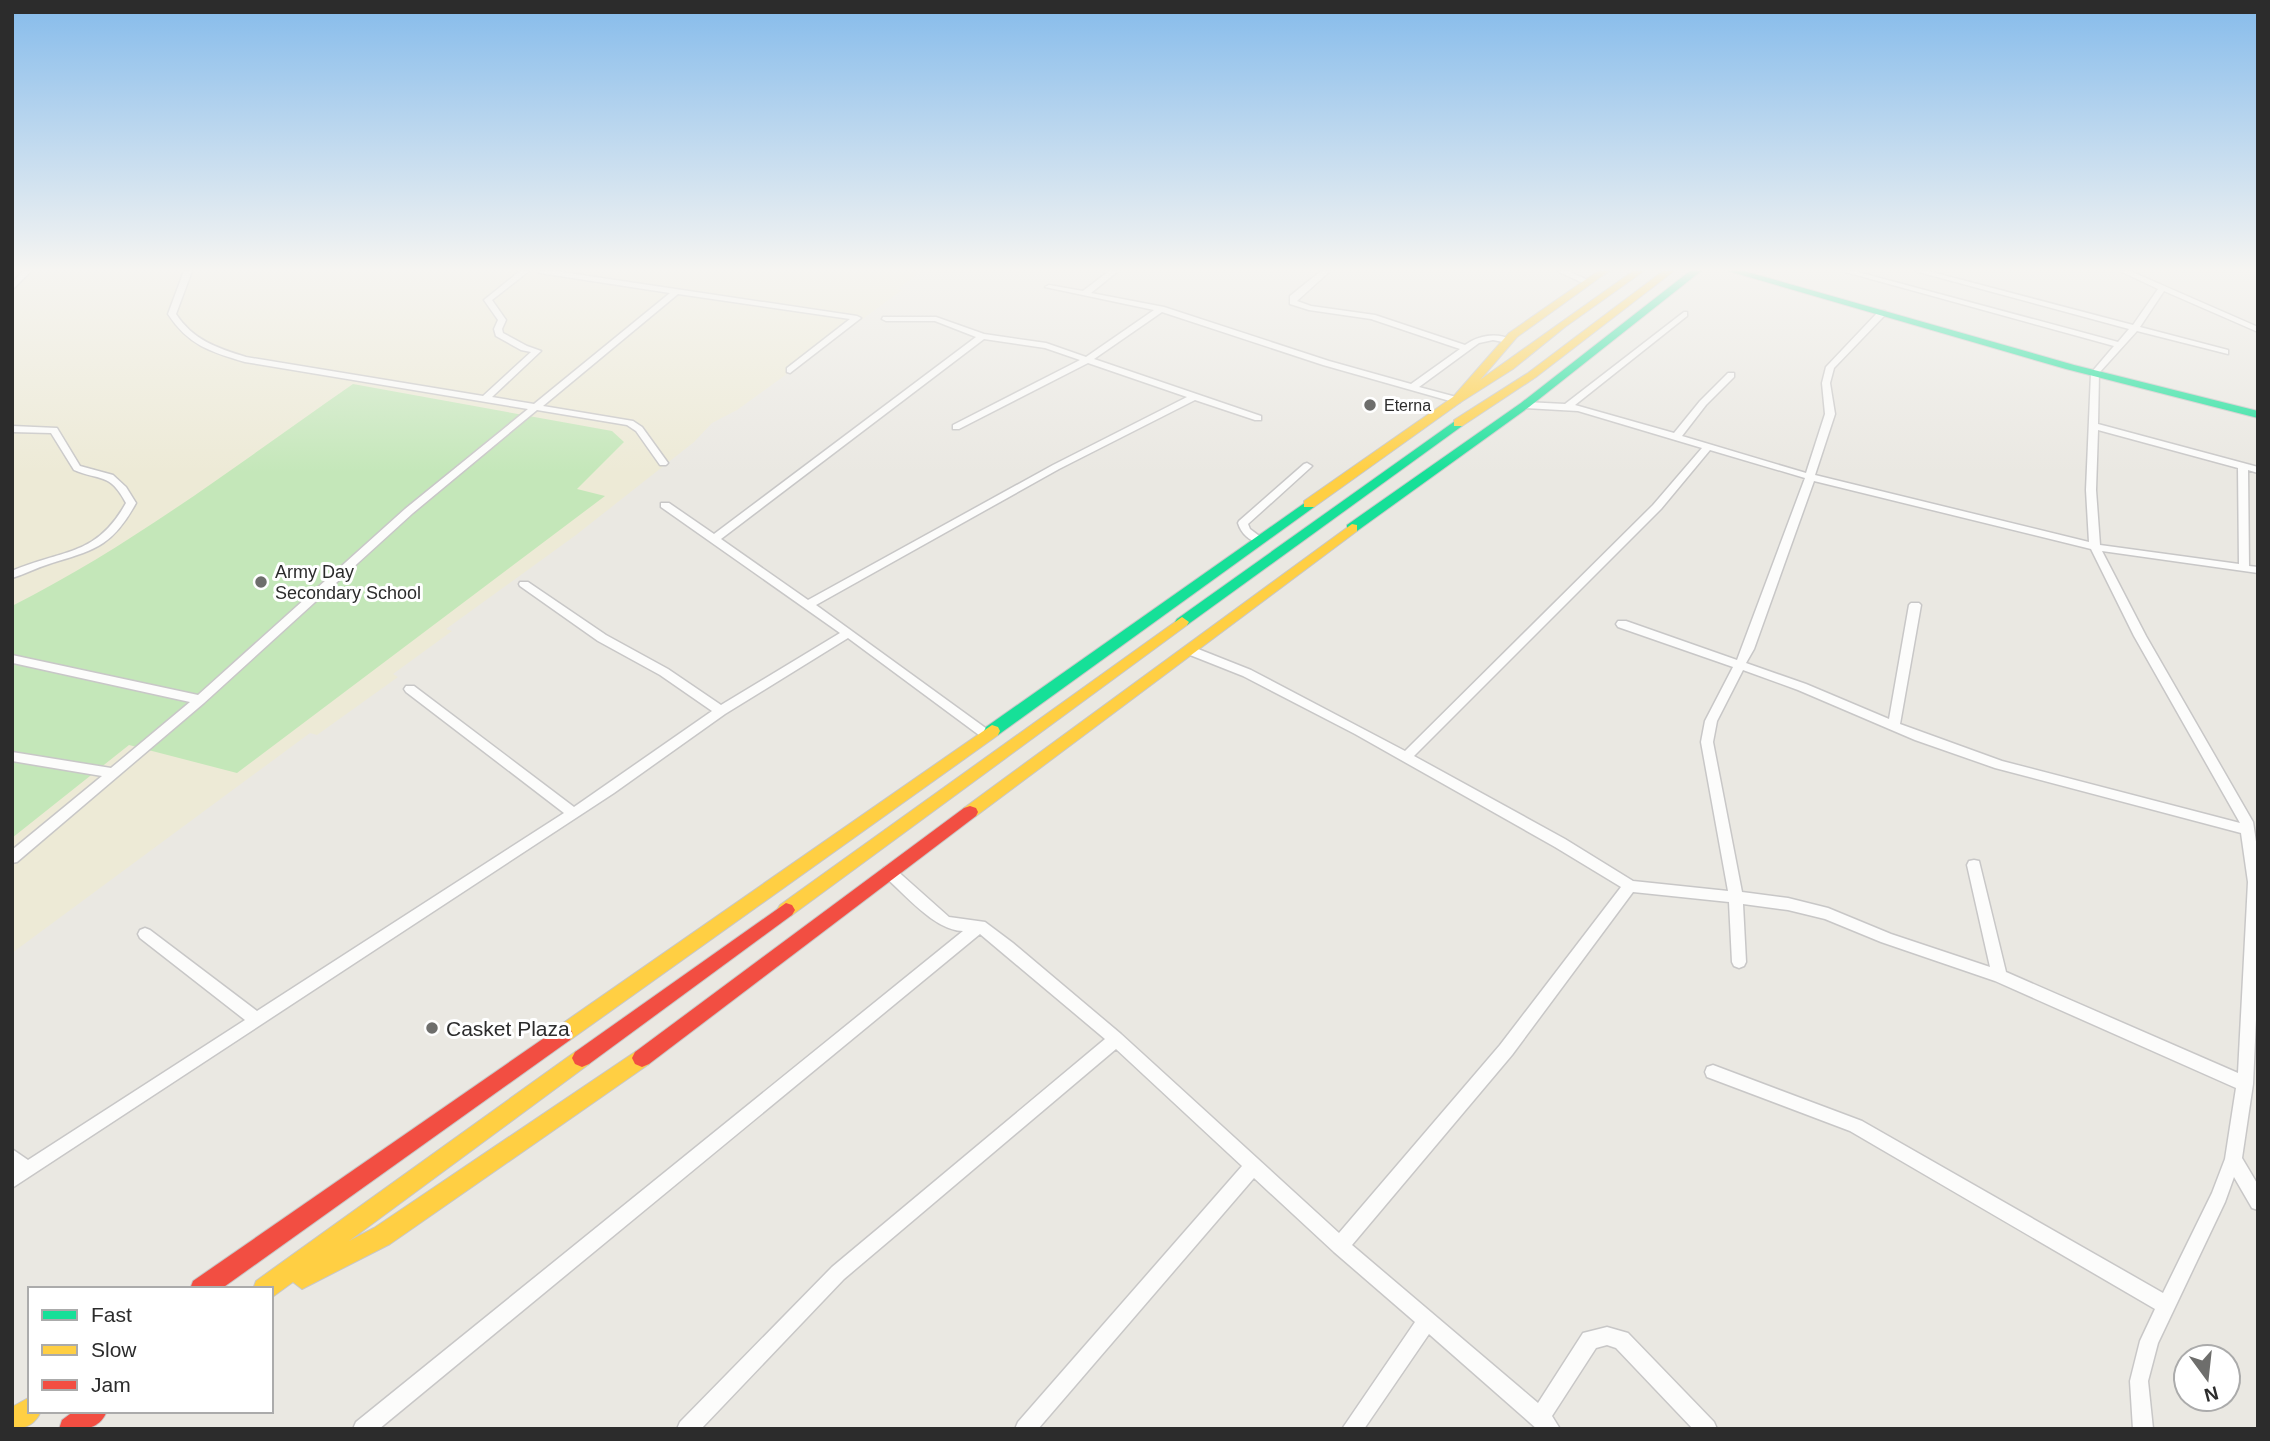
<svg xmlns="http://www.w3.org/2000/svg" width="2270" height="1441" font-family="Arial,sans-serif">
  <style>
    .education { fill: #edead6 }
    .green { fill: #c4e7b9 }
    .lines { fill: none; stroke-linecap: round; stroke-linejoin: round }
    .street-casing { stroke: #c8c7c7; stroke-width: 3 }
    .fast-casing { stroke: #c8c7c7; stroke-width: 2 }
    .slow-casing { stroke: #c8c7c7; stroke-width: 2 }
    .jam-casing { stroke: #c8c7c7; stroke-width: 2 }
    .street { fill: #fcfcfb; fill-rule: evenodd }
    .fast { fill: #16e098; fill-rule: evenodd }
    .slow { fill: #ffcf43; fill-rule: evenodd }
    .jam { fill: #f24e42; fill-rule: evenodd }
    .poi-dot { fill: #6e6e6c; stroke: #fff; stroke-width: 2.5 }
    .labels { text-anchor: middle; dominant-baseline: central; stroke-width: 6; stroke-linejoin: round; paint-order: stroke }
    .far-poi-label { font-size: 16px; fill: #2c2c2c; stroke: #fff; text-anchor: start }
    .poi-label { font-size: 18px; fill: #2c2c2c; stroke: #fff; text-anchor: start }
    .near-poi-label { font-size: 21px; fill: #2c2c2c; stroke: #fff; text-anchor: start }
  </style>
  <rect width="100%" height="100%" fill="#eae8e2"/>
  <!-- education -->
  <path class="education" d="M12 271H921L898 289 902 290 864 318 737 410 712 423 694 442 576 535 446 629 452 631 393 674 398 677 317 735 310 733 12 953Z"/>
  <!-- green -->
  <path class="green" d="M353 384 612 431 624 442 577 489 605 496 237 773 129 745 12 838V606C133 545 242 461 353 384Z"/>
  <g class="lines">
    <!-- street casing -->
    <g class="street-casing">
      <g id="street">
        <path d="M23 271H31L12 290V283Z"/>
        <path d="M184 271H192L176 314C193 340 217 348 246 357L483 396 531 352 521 350 496 336 494 329 498 320 484 300 520 271H529L492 300 506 320 502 329 503 333 527 346 541 351 492 397 534 404 670 293 540 273 536 271H555L857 316 861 318 790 373 787 372V368L850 319 678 294 543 406 633 421 642 427 668 463 666 465H660L636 431 627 425 537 410 413 513 204 703 17 862 12 863V850L102 776 12 761V752L111 768 190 702 13 663 12 655 198 695 405 509 528 409 245 362C211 352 188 345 168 314Z"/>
        <path d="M1109 271H1118L1091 293 1164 307 1329 361 1411 384 1460 349 1371 319 1309 310 1290 304V296L1321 271H1330L1297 301 1311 306 1375 315 1465 345C1479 335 1497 332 1512 340L1508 343 1493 340 1479 343 1419 387 1460 398V402L1457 403 1323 365 1162 312 1094 359 1261 416V420H1255L1195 400 1059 469 816 605 991 732 993 735 991 738H983L848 638 725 714 614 793 12 1188V1149L28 1160 245 1020 140 938 138 934 140 930 145 928 150 930 257 1011 564 813 406 692 404 689 406 686H414L574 807 712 711 660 675 598 641 520 586 519 584 520 582H528L606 635 668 669 721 705 840 633 661 507V503H669L714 534 976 337 935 321H886L882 319 883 317H936L984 334 1046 343 1086 357 1154 310 1045 287 1049 285 1083 291ZM984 339 1045 348 1080 360 953 425V429H959L1088 363 1187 397 1053 465 808 600 721 539Z"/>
        <path d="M1557 271H1568L1592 282 1585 284Z"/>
        <path d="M1842 271H1854L2118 342 2129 329 1915 271H1928L2133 325 2158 289 2120 271H2130L2258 327V332L2164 291 2140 327 2228 350V354L2137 331 2099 373 2098 424 2258 467V473L2248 470 2249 566 2258 567V573L2102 551 2146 636 2253 822 2258 855V976L2253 1084 2242 1158 2258 1185V1210L2252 1208 2234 1177 2225 1202 2158 1343 2148 1381 2153 1429H2133L2130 1381 2140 1341 2155 1309 1850 1131 1707 1077 1705 1072 1707 1067 1713 1065 1862 1121 2163 1293 2212 1193 2225 1159 2236 1088 1995 981 1881 942 1825 919 1788 910 1743 904 1746 962 1744 966 1739 968 1734 966 1732 962 1729 902 1633 892 1512 1055 1352 1245 1538 1403 1583 1333 1607 1327 1628 1333 1714 1422 1717 1429H1693L1616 1348 1607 1345 1596 1348 1552 1416 1560 1429H1537L1429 1334 1364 1429H1342L1415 1322 1334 1252 1254 1178 1038 1429H1015L1018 1422 1242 1166 1116 1049 844 1279 701 1429H677L680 1422 832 1267 1105 1039 980 934 379 1429H353L356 1422 963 931C934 930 906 895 884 876L882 872 884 868 889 867 894 868 949 917 985 922 1013 943 1121 1034 1339 1233 1500 1045 1621 887 1555 847 1355 734 1243 676 1185 653 1183 650 1189 646 1193 647 1251 670 1405 751 1653 505 1702 448 1578 411 1525 408 1520 405 1525 402 1565 404 1684 312H1687V316L1575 405 1674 433 1700 401 1728 373H1734V377L1706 405 1682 436 1806 473 1825 414 1822 383 1826 367 1879 311H1885V315L1834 368 1830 383 1835 414 1815 475 2089 542 2086 490 2091 373 2114 346ZM2098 430 2238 468 2239 564 2100 545 2096 490ZM1710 450 1805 478 1737 660 1626 621H1618L1616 624 1618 627 1733 667 1705 721 1701 742 1728 891 1633 881 1565 839 1414 756 1661 509ZM1814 481 2091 549 2134 636 2240 823 2002 761 1900 724 1921 605 1919 603H1911L1909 605 1889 719 1806 684 1746 663 1754 649ZM1743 670 1798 690 1915 740 1995 768 2241 833 2248 882 2238 1073 2006 972 1979 861 1974 860 1969 861 1967 865 1990 967 1891 934 1828 908 1788 898 1742 892 1713 742 1717 721Z"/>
        <path d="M12 426 57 428 80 466 113 475 126 487 136 503C112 547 94 550 49 564 36 568 25 574 12 578V571C63 549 96 557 126 503 110 472 99 481 74 470L51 433 12 432Z"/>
        <path d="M1307 463 1312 466 1310 468 1248 524 1250 529 1262 538V542C1251 544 1241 533 1238 523L1239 521 1304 464Z"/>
      </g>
    </g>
    <!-- fast casing -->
    <g class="fast-casing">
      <g id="fast">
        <path d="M1690 271H1701L1529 407 1357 531H1347V525L1521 403Z"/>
        <path d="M1728 271H1744L2074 365 2258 411V418L2066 369Z"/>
        <path d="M1458 419 1462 420V426L1187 625H1177L1175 622 1177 619Z"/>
        <path d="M1309 500 1314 501V507L998 735H986L984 731 986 727Z"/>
      </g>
    </g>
    <!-- slow casing -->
    <g class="slow-casing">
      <g id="slow">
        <path d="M1598 271H1609L1517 337 1480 380 1633 271H1644L1565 327 1513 369 1461 402 1314 507H1304V501L1453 397 1509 333Z"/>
        <path d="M1663 271H1674L1536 377 1462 426H1454V420L1528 373Z"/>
        <path d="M1352 524 1357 525V531L976 816H964L962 812 964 808Z"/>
        <path d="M1182 617 1189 622 1187 625 792 915 786 917 780 915 777 910 780 905Z"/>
        <path d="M992 725 998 727 1000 731 998 735 570 1040 563 1043 556 1040 553 1034 556 1028Z"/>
        <path d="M582 1049 589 1052 592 1058 589 1064 349 1241 374 1228 635 1052 642 1049 649 1052 652 1058 649 1064 390 1244 302 1289 293 1282 271 1298V1289H253L256 1281 575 1052Z"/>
        <path d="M30 1397V1411H41C36 1424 25 1429 12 1429V1407Z"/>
      </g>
    </g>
    <!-- jam casing -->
    <g class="jam-casing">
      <g id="jam">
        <path d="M970 806 976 808 978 812 976 816 649 1064 642 1067 635 1064 632 1058 635 1052 964 808Z"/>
        <path d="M786 903 792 905 795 910 792 915 589 1064 582 1067 575 1064 572 1058 575 1052Z"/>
        <path d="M563 1025 570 1028 573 1034 570 1040 221 1289H190L193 1281Z"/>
        <path d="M74 1411H107C98 1433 79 1429 59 1429L62 1420Z"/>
      </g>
    </g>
    <!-- street -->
    <use href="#street" class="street"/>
    <!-- fast -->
    <use href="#fast" class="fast"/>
    <!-- slow -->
    <use href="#slow" class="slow"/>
    <!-- jam -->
    <use href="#jam" class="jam"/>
  </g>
  <!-- sky -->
  <linearGradient id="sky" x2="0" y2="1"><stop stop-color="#85bbeb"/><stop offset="0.57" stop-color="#f6f5f2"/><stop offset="1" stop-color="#f6f5f2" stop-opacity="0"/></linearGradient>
  <rect width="2270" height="473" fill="url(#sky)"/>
  <!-- markers -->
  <g class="poi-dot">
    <circle cx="1370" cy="405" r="7"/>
    <circle cx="261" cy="582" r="7"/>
    <circle cx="432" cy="1028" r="7"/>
  </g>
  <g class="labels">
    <!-- far-poi labels -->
    <g class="far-poi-label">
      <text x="1384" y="405">Eterna</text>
    </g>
    <!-- poi labels -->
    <g class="poi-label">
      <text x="275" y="572">Army Day<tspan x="275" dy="21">Secondary School</tspan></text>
    </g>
    <!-- near-poi labels -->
    <g class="near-poi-label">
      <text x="446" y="1028">Casket Plaza</text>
    </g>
  </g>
  <!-- border -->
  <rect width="2270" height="1441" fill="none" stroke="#2c2c2c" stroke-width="28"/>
  <!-- legend -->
  <rect x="28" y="1287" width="245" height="126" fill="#ffffff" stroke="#ababab" stroke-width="2"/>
  <rect x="42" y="1310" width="35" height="10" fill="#16e098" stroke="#ababab" stroke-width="2"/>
  <text x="91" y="1322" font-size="21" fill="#2c2c2c">Fast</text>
  <rect x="42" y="1345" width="35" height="10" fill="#ffcf43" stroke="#ababab" stroke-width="2"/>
  <text x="91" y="1357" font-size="21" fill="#2c2c2c">Slow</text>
  <rect x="42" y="1380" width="35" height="10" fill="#f24e42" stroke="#ababab" stroke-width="2"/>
  <text x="91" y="1392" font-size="21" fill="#2c2c2c">Jam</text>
  <!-- north arrow -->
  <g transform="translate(2207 1378) rotate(165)"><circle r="33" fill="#ffffff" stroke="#ababab" stroke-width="2"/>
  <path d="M0-5L12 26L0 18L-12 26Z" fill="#6e6e6c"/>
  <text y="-10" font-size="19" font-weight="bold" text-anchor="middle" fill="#2c2c2c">N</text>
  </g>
</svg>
